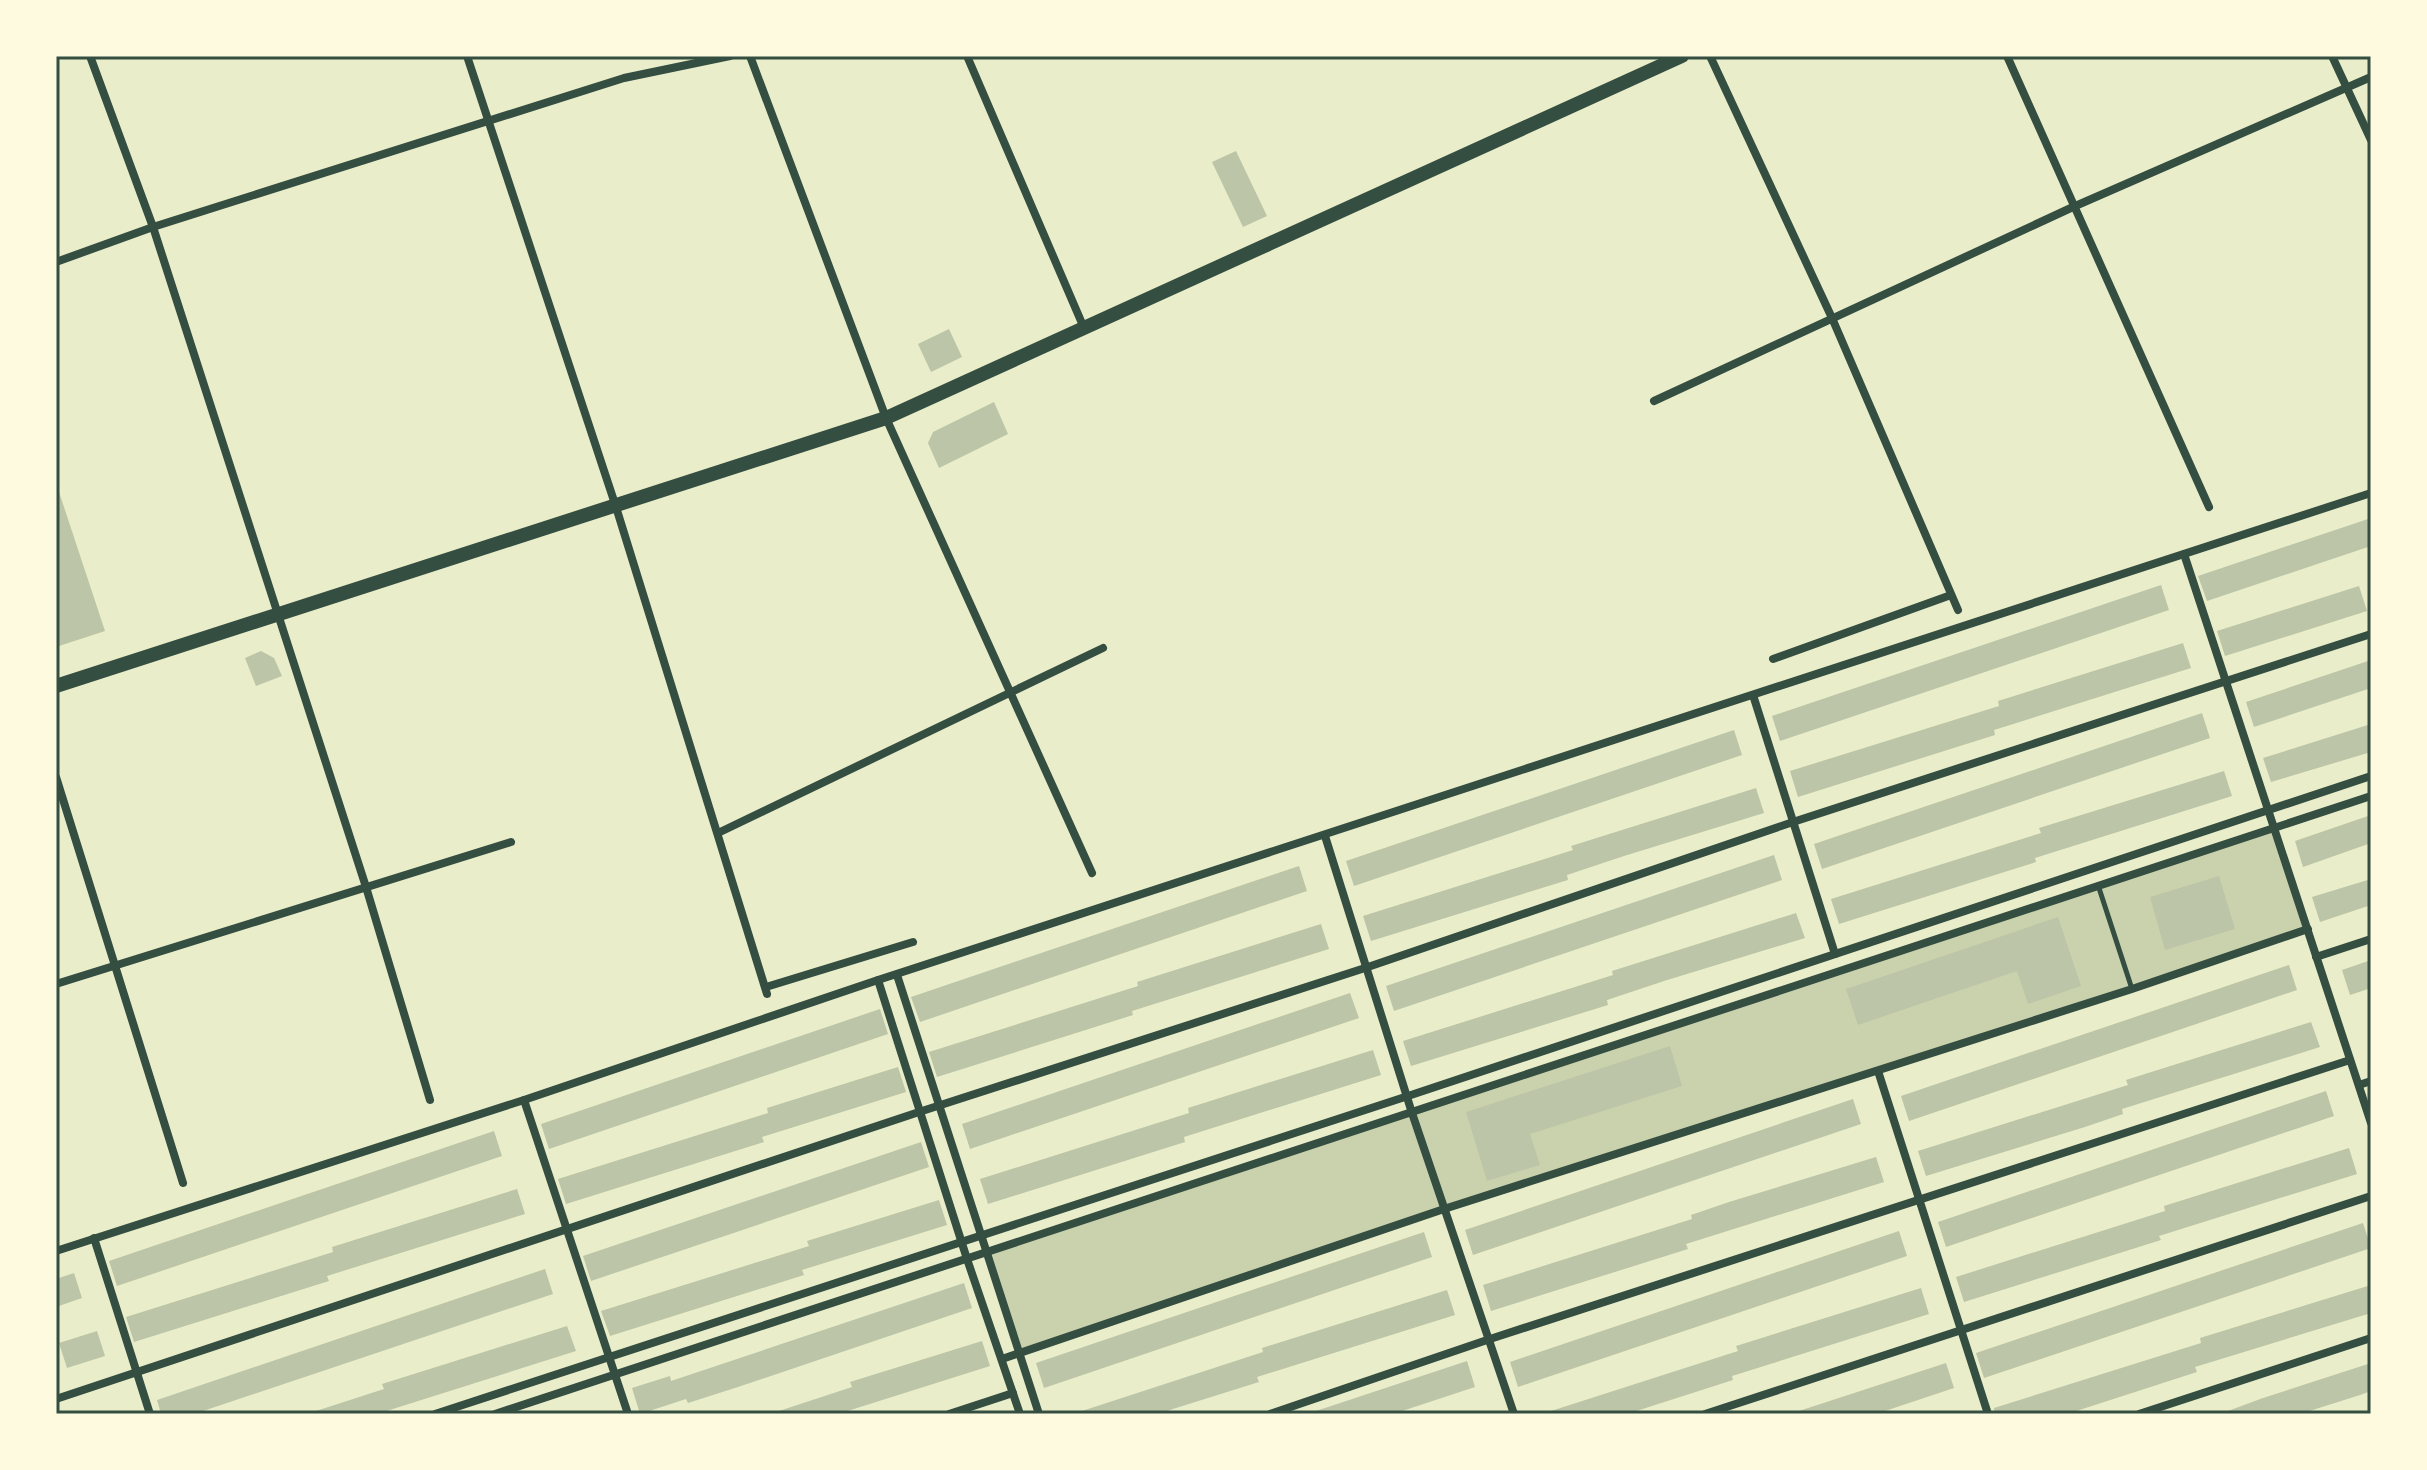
<svg xmlns="http://www.w3.org/2000/svg" width="2427" height="1470" font-family="Helvetica,sans-serif">
  <style>
    .green { fill: #cad2ad }
    .building { fill: #bcc5a7 }
    .lines { fill: none; stroke-linecap: round; stroke-linejoin: round }
    .service { stroke: #344e41; stroke-width: 5 }
    .minor { stroke: #344e41; stroke-width: 8 }
    .secondary { stroke: #344e41; stroke-width: 14 }
    .neatline { fill: none; stroke: #344e41; stroke-width: 3 }
  </style>
  <rect width="100%" height="100%" fill="#e9edc9"/>
  <!-- green -->
  <path class="green" d="M2275 826 2308 929 1444 1209 1018 1354 986 1253Z"/>
  <!-- building -->
  <g class="building">
    <path d="M1236 151 1267 216 1243 227 1212 162Z"/>
    <path d="M949 329 962 357 931 372 918 344Z"/>
    <path d="M994 402 1008 434 939 468 928 443 933 432Z"/>
    <path d="M56 492H59L105 631 56 647Z"/>
    <path d="M2371 518V546L2207 601 2198 576Z"/>
    <path d="M2161 585 2169 610 1780 741 1772 716Z"/>
    <path d="M2359 586 2367 611 2225 656 2217 631Z"/>
    <path d="M2183 643 2191 668 1994 730 1995 735 1798 797 1790 771 1999 706 1998 701Z"/>
    <path d="M261 651 274 658 282 676 256 686 245 658Z"/>
    <path d="M2371 660V688L2254 727 2246 702Z"/>
    <path d="M2202 713 2210 738 1822 869 1814 844Z"/>
    <path d="M2371 724V752L2271 782 2263 758Z"/>
    <path d="M1734 730 1742 755 1354 886 1346 861Z"/>
    <path d="M2224 771 2232 796 2035 858 2036 862 1839 924 1831 899 2041 833 2039 828Z"/>
    <path d="M1756 788 1764 813 1624 856 1567 875 1568 880 1371 941 1363 916 1573 850 1571 846Z"/>
    <path d="M2371 815V843L2303 867 2295 841Z"/>
    <path d="M1774 855 1782 880 1394 1011 1386 986Z"/>
    <path d="M1299 866 1307 891 920 1022 911 997Z"/>
    <path d="M2219 876 2235 929 2165 950 2150 897Z"/>
    <path d="M2371 879V905L2320 922 2312 897Z"/>
    <path d="M1796 913 1805 938 1664 981 1607 1000 1608 1005 1411 1066 1403 1041 1613 975 1612 971Z"/>
    <path d="M2058 917 2081 986 2028 1004 2017 971 1858 1025 1846 989Z"/>
    <path d="M1321 924 1329 949 1132 1011 1133 1015 937 1077 929 1052 1138 986 1137 982Z"/>
    <path d="M2371 960V988L2350 995 2342 970Z"/>
    <path d="M2289 965 2297 990 1909 1121 1901 1096Z"/>
    <path d="M1350 993 1359 1018 970 1149 962 1124Z"/>
    <path d="M880 1009 888 1034 549 1149 541 1124Z"/>
    <path d="M2311 1022 2320 1047 2122 1109 2123 1114 2085 1127 1926 1176 1918 1151 2128 1085 2126 1080 2164 1068Z"/>
    <path d="M1670 1046 1682 1086 1530 1134 1540 1165 1487 1181 1466 1112Z"/>
    <path d="M1373 1050 1381 1075 1184 1137 1185 1142 988 1204 980 1179 1189 1113 1188 1108 1226 1096Z"/>
    <path d="M898 1067 906 1092 762 1137 764 1142 566 1204 558 1179 768 1113 767 1108Z"/>
    <path d="M2326 1091 2334 1116 1946 1247 1938 1222Z"/>
    <path d="M1853 1099 1861 1124 1473 1255 1465 1230Z"/>
    <path d="M494 1131 502 1156 117 1286 109 1261Z"/>
    <path d="M921 1142 929 1167 591 1281 583 1256Z"/>
    <path d="M2349 1148 2357 1174 2159 1236 2161 1240 1964 1302 1956 1277 2165 1211 2164 1206Z"/>
    <path d="M1876 1157 1884 1182 1686 1244 1688 1249 1491 1311 1483 1285 1692 1219 1691 1215 1729 1202Z"/>
    <path d="M517 1189 525 1214 327 1276 329 1281 134 1342 126 1317 333 1252 332 1247Z"/>
    <path d="M939 1200 947 1225 802 1270 804 1275 610 1336 601 1311 809 1246 807 1241Z"/>
    <path d="M2363 1223 2371 1248 1984 1378 1976 1353Z"/>
    <path d="M1899 1231 1907 1256 1518 1387 1510 1362Z"/>
    <path d="M1424 1232 1432 1257 1044 1388 1036 1363Z"/>
    <path d="M545 1269 553 1294 203 1411 204 1414H161L157 1400Z"/>
    <path d="M74 1273 82 1298 56 1307V1279Z"/>
    <path d="M964 1283 972 1308 738 1387 688 1403 686 1399 640 1414 632 1388 670 1376 671 1381Z"/>
    <path d="M2371 1285V1313L2195 1367 2197 1372 2067 1414H1995L1994 1408 2201 1343 2200 1338Z"/>
    <path d="M1921 1288 1929 1314 1732 1376 1733 1380 1627 1414H1552L1551 1411 1738 1351 1736 1346Z"/>
    <path d="M1447 1290 1455 1315 1257 1377 1259 1382 1157 1414H1082V1411L1263 1352 1262 1348Z"/>
    <path d="M567 1326 576 1351 377 1414H317L316 1411 384 1389 382 1384Z"/>
    <path d="M97 1331 105 1356 67 1368 59 1343Z"/>
    <path d="M982 1341 990 1366 838 1414H779V1411L852 1387 850 1382Z"/>
    <path d="M1467 1361 1475 1387 1393 1414H1317L1316 1411Z"/>
    <path d="M1946 1363 1954 1388 1876 1414H1800L1799 1411Z"/>
    <path d="M2371 1363V1391L2360 1395 2300 1414H2229L2228 1411 2263 1398Z"/>
  </g>
  <g class="lines">
    <!-- service -->
    <path class="service" d="M2098 885 2132 989"/>
    <!-- minor -->
    <g class="minor">
      <path d="M90 56 153 227 366 887 430 1100"/>
      <path d="M467 56 616 507 767 994"/>
      <path d="M750 56 886 418 1092 873"/>
      <path d="M967 56 1084 328"/>
      <path d="M1710 56 1832 318 1958 610"/>
      <path d="M2007 56 2209 507"/>
      <path d="M2332 56 2371 140"/>
      <path d="M56 262 153 227 624 78 730 56"/>
      <path d="M1654 401 2073 207 2371 77"/>
      <path d="M2184 554 2371 1123"/>
      <path d="M1773 659 1951 595"/>
      <path d="M1753 695 1835 954"/>
      <path d="M56 777 183 1183"/>
      <path d="M718 833 1103 648"/>
      <path d="M1325 836 1412 1113 1514 1414"/>
      <path d="M2316 957 2371 939"/>
      <path d="M897 975 1039 1414"/>
      <path d="M878 980 967 1259 1020 1414"/>
      <path d="M56 984 511 842"/>
      <path d="M766 987 913 942"/>
      <path d="M1878 1071 1988 1414"/>
      <path d="M2359 1085 2371 1081"/>
      <path d="M524 1100 628 1414"/>
      <path d="M94 1238 150 1414"/>
      <path d="M56 1251 524 1100 878 980 2371 493"/>
      <path d="M1002 1359 1444 1209 2132 989 2308 929"/>
      <path d="M56 1399 919 1112 1365 968 1793 822 2371 634"/>
      <path d="M435 1414 1408 1096 2371 776"/>
      <path d="M495 1414 2371 796"/>
      <path d="M949 1414 1013 1393"/>
      <path d="M1270 1414 1490 1339 2350 1060"/>
      <path d="M1705 1414 2371 1196"/>
      <path d="M2139 1414 2371 1338"/>
    </g>
    <!-- secondary -->
    <path class="secondary" d="M56 686 886 418 1682 56"/>
  </g>
  <!-- border -->
  <rect width="2427" height="1470" fill="none" stroke="#fefae0" stroke-width="116"/>
  <rect x="58" y="58" width="2311" height="1354" class="neatline"/>
</svg>
